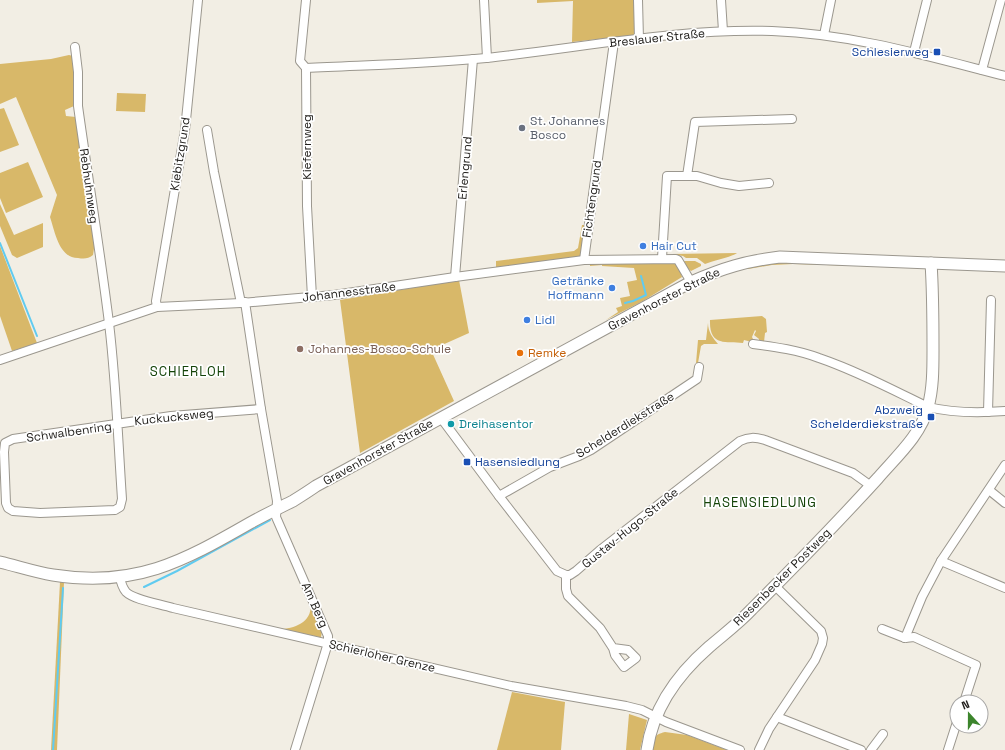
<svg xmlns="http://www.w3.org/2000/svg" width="1005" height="750" font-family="'Space Grotesk',sans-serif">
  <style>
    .green { fill: #d8b869 }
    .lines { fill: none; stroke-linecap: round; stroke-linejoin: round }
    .stream { stroke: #60cbf0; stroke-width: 2 }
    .street-casing { stroke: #9b978e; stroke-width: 10 }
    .secondary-casing { stroke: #9b978e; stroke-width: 13 }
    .street { stroke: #fff; stroke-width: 8 }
    .secondary { stroke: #fff; stroke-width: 11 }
    .transit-dot { fill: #1a4fb4; stroke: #fff; stroke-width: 1.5 }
    .worship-dot { fill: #6b7280; stroke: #fff; stroke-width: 1.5 }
    .shop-dot { fill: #3f7fe0; stroke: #fff; stroke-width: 1.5 }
    .education-dot { fill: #8d6e63; stroke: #fff; stroke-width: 1.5 }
    .food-dot { fill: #e8710a; stroke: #fff; stroke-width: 1.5 }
    .culture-dot { fill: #0f9aa8; stroke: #fff; stroke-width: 1.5 }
    .labels { text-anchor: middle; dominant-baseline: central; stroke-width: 3.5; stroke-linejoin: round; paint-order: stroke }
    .street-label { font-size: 12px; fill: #22201d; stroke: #fff }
    .transit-label { font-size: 12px; fill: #164399; stroke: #fff; text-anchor: end }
    .worship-label { font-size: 12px; fill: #5b616d; stroke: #fff; text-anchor: start }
    .shop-label { font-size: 12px; fill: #366cbe; stroke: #fff; text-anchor: start }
    .education-label { font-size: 12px; fill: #785e54; stroke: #fff; text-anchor: start }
    .food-label { font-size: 12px; fill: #c56008; stroke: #fff; text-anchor: start }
    .culture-label { font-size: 12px; fill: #0d838f; stroke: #fff; text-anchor: start }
    .neighbourhood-label { font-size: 13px; letter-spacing: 1px; fill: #144308; stroke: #fff }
  </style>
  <rect width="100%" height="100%" fill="#f2eee4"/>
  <!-- green -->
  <g class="green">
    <path d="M537 0H634V35L572 42 573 1 537 3Z"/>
    <path d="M69 55 73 56 75 74 74 106 65 110 66 116 76 117 95 242 93 255C88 259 84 259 78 258 59 258 55 232 50 217L57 195 16 97 0 104V64L51 59Z"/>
    <path d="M117 93 146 94 145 112 116 111Z"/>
    <path d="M4 108 19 145 0 152V109Z"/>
    <path d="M28 162 43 197 6 213 0 198V173Z"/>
    <path d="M0 204 14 235 43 223V247L17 258 12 255 0 226Z"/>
    <path d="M582 225H585L582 251 579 258 496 268V261L574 251 578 248Z"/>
    <path d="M0 246 37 343 12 351 0 316Z"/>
    <path d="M737 253C732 257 712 261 705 264L697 258H686L683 256 671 254Z"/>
    <path d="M684 261H695L701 264V266L691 271 687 268Z"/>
    <path d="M672 262C677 265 681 271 682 277L643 301 606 320 618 312 616 308 622 306 620 298 630 296 627 282 637 280 634 268 602 266V265L590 266V263Z"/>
    <path d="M793 262 892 267H893L793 264 772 265 748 269 747 268 772 263Z"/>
    <path d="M459 280 469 333 431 350 454 401 360 453 340 300Z"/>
    <path d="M762 316 766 319 767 332 765 333 764 342H759V339L754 335 756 331 755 330 752 337 753 339 757 341 756 343 744 340 743 343C726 341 709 347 710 320Z"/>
    <path d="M708 323C708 332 713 338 718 344H704L701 346 698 363H696L698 340H706Z"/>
    <path d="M60 582H64L57 750H51Z"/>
    <path d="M310 602 322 632 321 637H319L282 629C297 628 314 620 310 602Z"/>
    <path d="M512 692 565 702 561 750H497Z"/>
    <path d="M629 714 647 720 640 750H626Z"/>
    <path d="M665 732 687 735 727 750H651C653 739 653 735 665 732Z"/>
  </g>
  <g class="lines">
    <!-- stream -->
    <g class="stream">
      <path d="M0 243 37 336"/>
      <path d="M625 303 633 301 646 295 641 276"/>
      <path d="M144 587 177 571 270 520"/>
      <path d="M53 750 63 588"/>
    </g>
    <!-- street casing -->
    <g class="street-casing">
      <g id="street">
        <path d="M306 0 300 61 306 68 307 206 312 297"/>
        <path d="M484 0 487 58"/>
        <path d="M638 0 639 39"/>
        <path d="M721 0 723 31"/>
        <path d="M824 35 831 0"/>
        <path d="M75 47 78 72V106C88 178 100 250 109 323 116 381 118 440 122 499L120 507 115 510 40 513 13 511 8 508 6 503 4 452 5 443 13 439 171 416 261 409"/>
        <path d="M914 52 927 0"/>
        <path d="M306 68C366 65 427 64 486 58 581 48 677 28 772 31 853 34 927 56 1005 76"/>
        <path d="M982 70 1001 0"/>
        <path d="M207 130 214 172 241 303"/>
        <path d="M687 176 695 122 792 119"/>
        <path d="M662 258 667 176H697L721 183 739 186 769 183"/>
        <path d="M584 260 614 42"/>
        <path d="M455 277 473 59"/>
        <path d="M245 302 261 409 277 501 276 517 328 636V643L295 750"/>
        <path d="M157 307 156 301 185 130 198 0"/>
        <path d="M753 344C776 347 798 350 819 358 857 371 893 390 928 407 953 413 980 413 1005 411"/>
        <path d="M0 360 157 307 241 303 334 295 455 277 584 260 676 259 678 260 691 282"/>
        <path d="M988 412 991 300"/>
        <path d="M441 418 499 496 557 571 566 575H570L576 571 599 551 740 441C749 437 755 437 765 440L853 473 871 486"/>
        <path d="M989 490 1005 503"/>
        <path d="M499 496 550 467 579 456 591 450 697 379 699 367"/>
        <path d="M941 561 1005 588"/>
        <path d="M566 575V589L568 596 600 628 613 648 615 655 624 667 636 658 628 650 613 648"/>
        <path d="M120 577C121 583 122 587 126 592 134 600 161 604 173 608L511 686 626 706 642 710 666 722 740 750"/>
        <path d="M882 629 905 638 922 597 941 561 1005 465"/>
        <path d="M905 638 914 637 976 665 964 702"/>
        <path d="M777 717 861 750"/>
        <path d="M759 750 769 729 815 660 822 644 823 638 821 631 775 586"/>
        <path d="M871 750 883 734"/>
        <path d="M948 750 957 722"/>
      </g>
    </g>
    <!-- secondary casing -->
    <g class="secondary-casing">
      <g id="secondary">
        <path d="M0 562C17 566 35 572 53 575 135 588 182 562 250 523 264 515 279 508 293 501 301 496 309 491 316 486L691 282C723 268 746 261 780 257L1005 266"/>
        <path d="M647 750C653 708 678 674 709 647 724 634 739 623 752 609 795 566 837 523 878 478 896 457 921 435 928 407 933 389 933 369 933 350 933 321 933 292 931 263"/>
      </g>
    </g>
    <!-- street -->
    <use href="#street" class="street"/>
    <!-- secondary -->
    <use href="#secondary" class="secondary"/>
  </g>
  <!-- markers -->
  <g class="transit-dot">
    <rect x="933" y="48" width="8" height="8" rx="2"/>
    <rect x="927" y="413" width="8" height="8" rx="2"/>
    <rect x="463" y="458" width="8" height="8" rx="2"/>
  </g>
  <circle class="worship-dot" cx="522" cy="128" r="4"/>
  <g class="shop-dot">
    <circle cx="643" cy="246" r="4"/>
    <circle cx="612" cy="288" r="4"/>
    <circle cx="527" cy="320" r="4"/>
  </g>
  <circle class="education-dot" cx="300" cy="349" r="4"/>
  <circle class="food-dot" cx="520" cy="353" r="4"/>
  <circle class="culture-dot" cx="451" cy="424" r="4"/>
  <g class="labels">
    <!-- street labels -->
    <g class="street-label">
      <text transform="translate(657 38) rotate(-6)">Breslauer Straße</text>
      <text transform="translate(307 147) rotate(-90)">Kiefernweg</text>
      <text transform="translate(180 154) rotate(-81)">Kiebitzgrund</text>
      <text transform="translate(465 168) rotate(-85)">Erlengrund</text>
      <text transform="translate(89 186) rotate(82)">Rebhuhnweg</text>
      <text transform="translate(592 199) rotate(-82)">Fichtengrund</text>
      <text transform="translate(349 292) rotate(-7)">Johannesstraße</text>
      <text transform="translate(664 299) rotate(-27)">Gravenhorster Straße</text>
      <text transform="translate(174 417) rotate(-6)">Kuckucksweg</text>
      <text transform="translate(625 425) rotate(-32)">Schelderdiekstraße</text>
      <text transform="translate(69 432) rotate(-8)">Schwalbenring</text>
      <text transform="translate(378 452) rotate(-29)">Gravenhorster Straße</text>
      <text transform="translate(630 528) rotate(-39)">Gustav-Hugo-Straße</text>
      <text transform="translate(782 577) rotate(-45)">Riesenbecker Postweg</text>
      <text transform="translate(315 605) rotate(66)">Am Berg</text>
      <text transform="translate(382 656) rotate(13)">Schierloher Grenze</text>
    </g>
    <!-- transit labels -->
    <g class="transit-label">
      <text x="929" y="52">Schlesierweg</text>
      <text x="923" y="410">Abzweig<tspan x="923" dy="14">Schelderdiekstraße</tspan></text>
      <text x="475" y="462" text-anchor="start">Hasensiedlung</text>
    </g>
    <!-- worship labels -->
    <g class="worship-label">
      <text x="530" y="121">St. Johannes<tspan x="530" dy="14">Bosco</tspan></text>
    </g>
    <!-- shop labels -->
    <g class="shop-label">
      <text x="651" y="246">Hair Cut</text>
      <text x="604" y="281" text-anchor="end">Getränke<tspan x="604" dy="14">Hoffmann</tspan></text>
      <text x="535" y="320">Lidl</text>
    </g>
    <!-- education labels -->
    <g class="education-label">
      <text x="308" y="349">Johannes-Bosco-Schule</text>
    </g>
    <!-- food labels -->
    <g class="food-label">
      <text x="528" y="353">Remke</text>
    </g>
    <!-- culture labels -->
    <g class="culture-label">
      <text x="459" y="424">Dreihasentor</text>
    </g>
    <!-- neighbourhood labels -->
    <g class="neighbourhood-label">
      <text x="188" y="371">SCHIERLOH</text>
      <text x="760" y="502">HASENSIEDLUNG</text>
    </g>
  </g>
  <!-- north arrow -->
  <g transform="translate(969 714) rotate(339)"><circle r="19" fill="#ffffff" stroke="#a7a6a5"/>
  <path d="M0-3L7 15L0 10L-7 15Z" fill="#3c852c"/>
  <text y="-6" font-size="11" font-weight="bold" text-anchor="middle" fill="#22201d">N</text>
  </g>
</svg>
